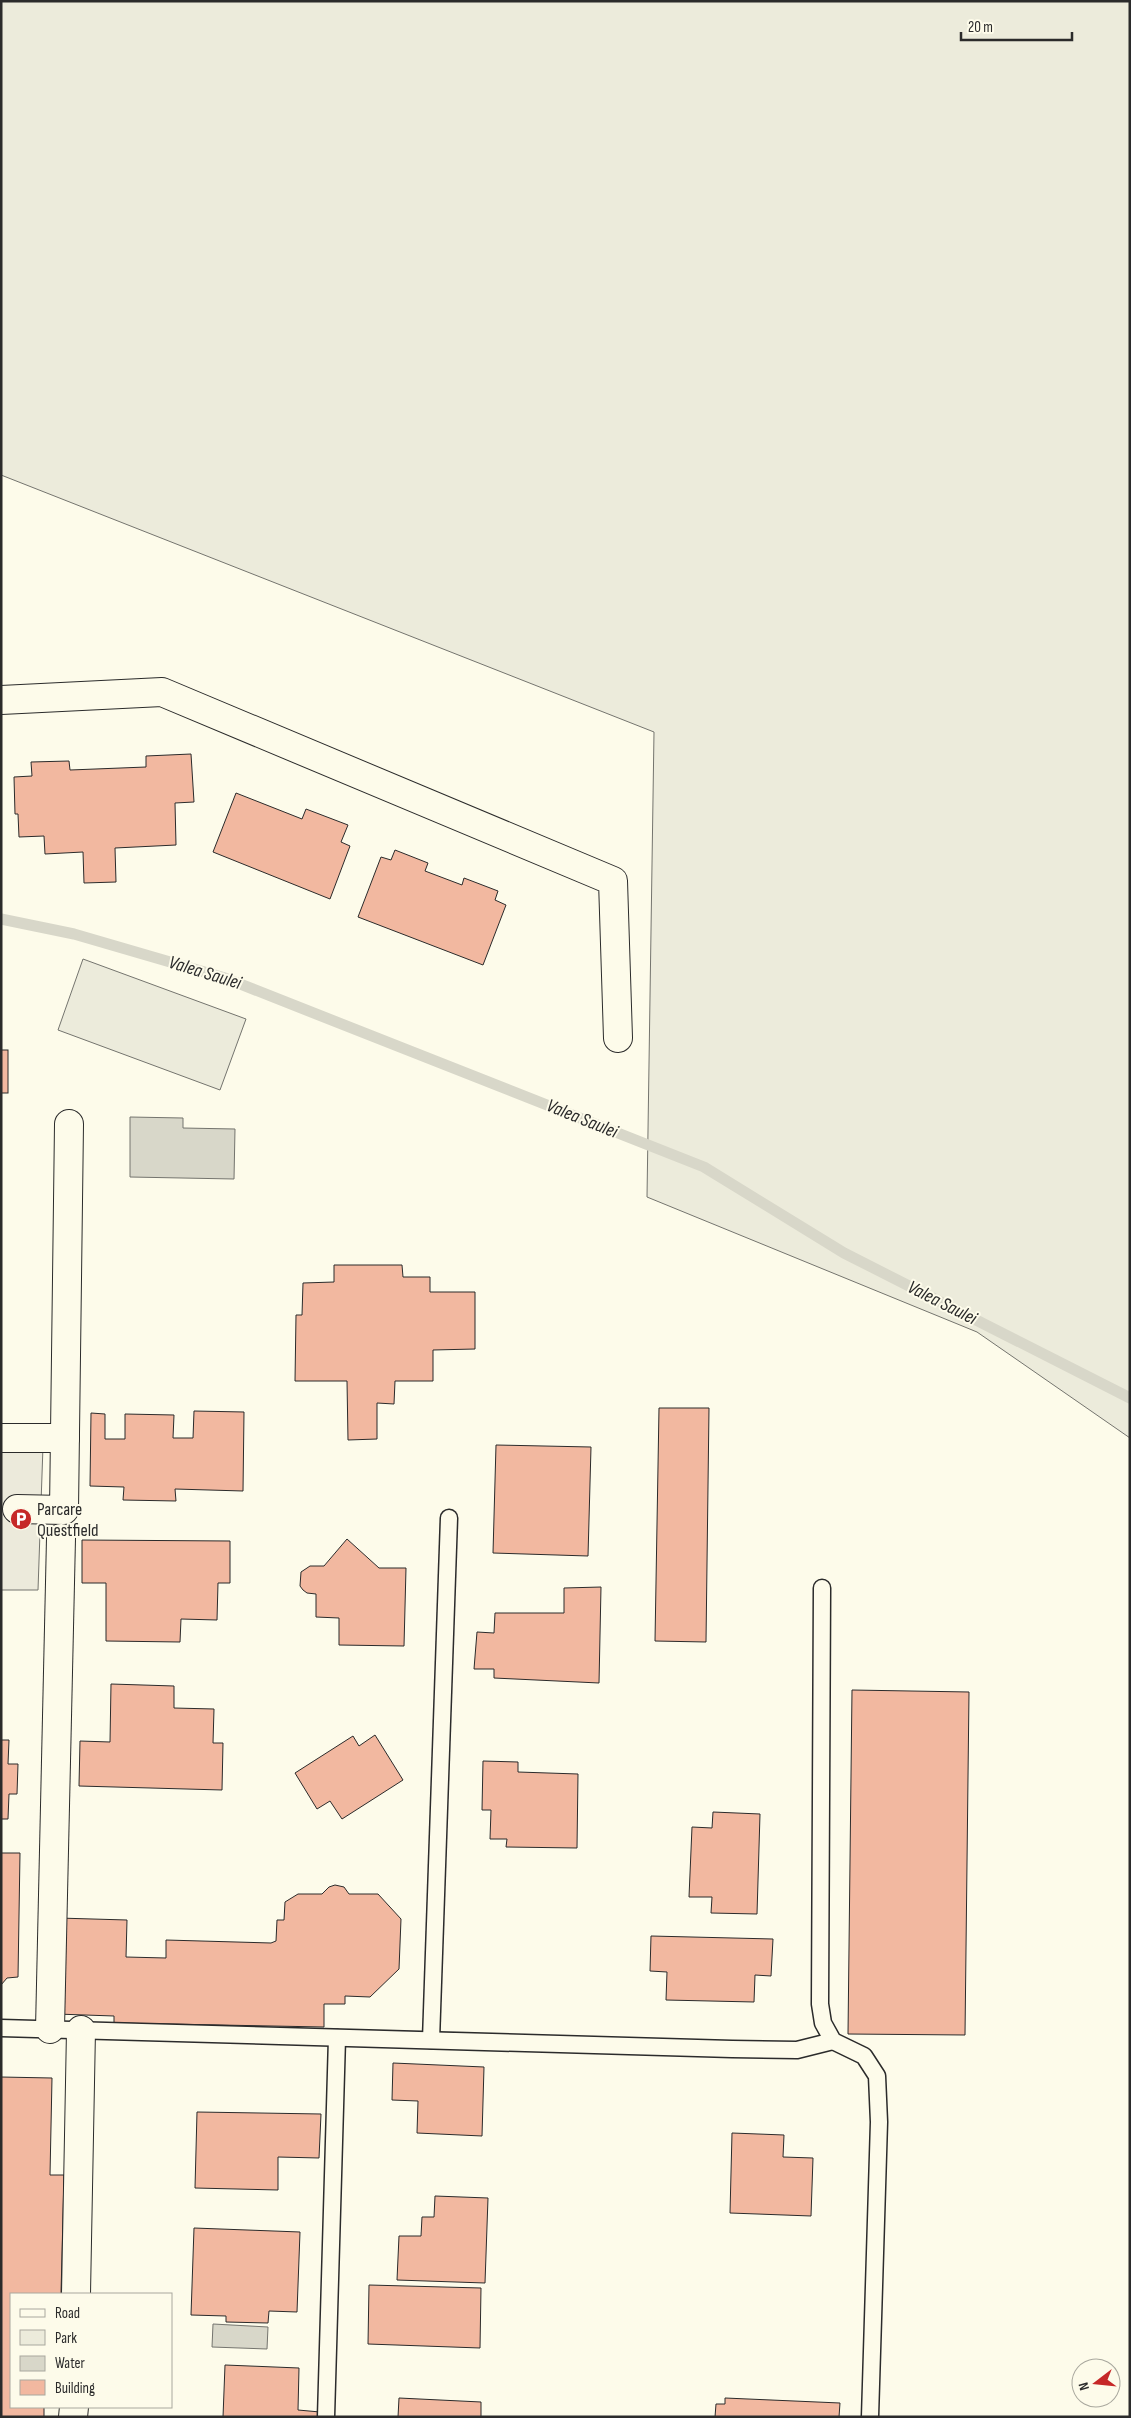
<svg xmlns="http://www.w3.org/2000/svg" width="1131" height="2418" font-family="'Sofia Sans Condensed',sans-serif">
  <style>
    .green { fill: #ecebdb; stroke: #74746e }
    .parking { fill: #eceadb; stroke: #74746e }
    .water { fill: #d8d7c9; stroke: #74746e }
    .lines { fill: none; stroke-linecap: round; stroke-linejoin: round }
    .stream { stroke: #d8d7c9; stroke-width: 11 }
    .building { fill: #f2b8a0; stroke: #2b2b2b }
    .lane-casing { stroke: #2b2b2b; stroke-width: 19 }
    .street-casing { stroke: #2b2b2b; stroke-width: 30 }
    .lane { stroke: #fdfbea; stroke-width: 16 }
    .street { stroke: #fdfbea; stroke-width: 28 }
    .labels { text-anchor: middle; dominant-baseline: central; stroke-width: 4; stroke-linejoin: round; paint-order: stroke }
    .poi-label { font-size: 18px; fill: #2b2b2b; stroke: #fdfbea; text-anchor: start }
    .water-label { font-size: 19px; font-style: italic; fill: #2b2b2b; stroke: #fdfbea }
  </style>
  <rect width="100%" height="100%" fill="#fdfbea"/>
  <!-- green -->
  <g class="green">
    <path d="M1 1H1130V1438L977 1332 647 1197 654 732 1 475Z"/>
    <path d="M83 959 246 1019 220 1090 58 1030Z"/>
  </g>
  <!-- parking -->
  <path class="parking" d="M43 1446 38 1590H1V1448Z"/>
  <!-- water -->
  <g class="water">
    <path d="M130 1117 183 1118V1128L235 1129 234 1179 130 1177Z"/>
    <path d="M213 2324 268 2327 267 2349 212 2347Z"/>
  </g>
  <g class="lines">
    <!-- stream -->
    <path class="stream" d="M1 919 74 934 225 978 704 1167 844 1253 1130 1398"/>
  </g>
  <!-- building -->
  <g class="building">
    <path d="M191 754 194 802 175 803 176 845 115 848 116 882 84 883 83 852 45 854 44 836 19 837 18 814H15L14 777 32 776 31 762 69 761 70 770 146 767V756Z"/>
    <path d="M236 793 302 819 306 809 348 825 341 842 350 846 330 899 213 852Z"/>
    <path d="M395 850 428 863 425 871 462 885 464 878 498 891 495 900 506 905 483 965 358 917 381 857 391 860Z"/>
    <rect x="1" y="1050" width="7" height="43"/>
    <path d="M334 1265H402L403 1277H430V1292H475V1349L433 1350V1381H395L394 1404 377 1403V1439L348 1440 347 1381H295L296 1315H302L303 1283 334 1282Z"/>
    <path d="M659 1408H709L706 1642 655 1641Z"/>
    <path d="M194 1411 244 1412 243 1491 175 1489 176 1501 123 1500 124 1487 90 1486 91 1413 105 1414V1439H125V1414L174 1415 173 1438H193Z"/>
    <path d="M496 1445 591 1447 588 1556 493 1553Z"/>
    <path d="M347 1539 379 1568H406L404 1646 339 1645V1618L316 1617V1594L307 1593 303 1590 300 1586 301 1572 310 1566H324Z"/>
    <path d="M82 1540 230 1541V1583H218L217 1620 181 1619 180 1642 106 1641V1583H82Z"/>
    <path d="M601 1587 599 1683 494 1678V1669H474L477 1632 494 1633 495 1613H564V1588Z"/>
    <path d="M111 1684 174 1686V1708L214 1709 213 1743H223L222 1790 79 1786 80 1741 110 1742Z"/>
    <path d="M852 1690 969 1692 965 2035 848 2034Z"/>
    <path d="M375 1735 403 1780 342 1819 330 1801 317 1809 295 1773 353 1736 359 1746Z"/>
    <path d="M1 1740H9L8 1764H18L17 1794H9L8 1819H1Z"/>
    <path d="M483 1761 518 1762V1772L578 1774 577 1848 506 1847 507 1839H490L491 1810H482Z"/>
    <path d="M713 1812 760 1814 757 1914 711 1913 712 1897H689L692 1827 712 1828Z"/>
    <path d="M1 1853H20L18 1977 7 1978 1 1985Z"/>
    <path d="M335 1885 344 1887 349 1894H378L401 1919 399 1969 370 1997 345 1996V2004H324V2027L114 2023V2016L56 2014 58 1918 127 1920 126 1957 166 1958V1940L271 1943 276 1941 277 1920H284L285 1902 298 1894H322L329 1887Z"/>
    <path d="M651 1936 773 1939 771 1976 755 1975 754 2002 666 2000 667 1972 650 1971Z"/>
    <path d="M393 2063 484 2067 482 2136 417 2133 418 2101 392 2100Z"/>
    <path d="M1 2077 52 2078 50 2175H64L61 2294H11V2407H44V2417H1Z"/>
    <path d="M197 2112 321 2114 319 2158 278 2157V2190L195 2188Z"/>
    <path d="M732 2133 784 2135 783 2157 813 2158 811 2216 730 2213Z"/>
    <path d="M435 2196 488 2198 485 2283 397 2280 399 2236H421L422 2217H434Z"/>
    <path d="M194 2228 300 2232 297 2312 269 2311 268 2323 226 2322V2316L191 2315Z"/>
    <path d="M369 2285 481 2288 480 2348 368 2344Z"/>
    <path d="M225 2365 299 2368 298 2410 320 2412 319 2417H223Z"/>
    <path d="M399 2398 481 2402V2417H398Z"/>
    <path d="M725 2398 840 2403 839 2417H715L716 2404H725Z"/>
  </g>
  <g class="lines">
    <!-- lane casing -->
    <g class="lane-casing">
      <g id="lane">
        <path d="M822 1588 820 2004 823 2023 833 2041 864 2056 877 2076 879 2122 870 2417"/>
        <path d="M1 2028 732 2049 797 2050 833 2041"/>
        <path d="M431 2040 449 1518"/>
        <path d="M326 2417 337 2038"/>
      </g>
    </g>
    <!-- street casing -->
    <g class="street-casing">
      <g id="street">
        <path d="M1 700 162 692 613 881 618 1038"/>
        <path d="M1 1438H65"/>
        <path d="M17 1509 64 1510 69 1124"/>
        <path d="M50 2029 61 1538"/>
        <path d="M76 2294 81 2030"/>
        <path d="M73 2417 74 2407"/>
      </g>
    </g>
    <!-- lane -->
    <use href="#lane" class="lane"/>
    <!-- street -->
    <use href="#street" class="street"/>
  </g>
  <!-- icons -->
  <defs>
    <g id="parking-disc" transform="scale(1.125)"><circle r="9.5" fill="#c62828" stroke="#fdfbea"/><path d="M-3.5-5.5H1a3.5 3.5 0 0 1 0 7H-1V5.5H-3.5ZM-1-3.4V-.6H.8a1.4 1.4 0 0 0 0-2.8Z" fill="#fff"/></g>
  </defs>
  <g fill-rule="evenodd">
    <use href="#parking-disc" x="21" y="1519"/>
  </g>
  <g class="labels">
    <!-- poi labels -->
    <g class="poi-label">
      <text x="37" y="1509">Parcare<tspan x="37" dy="21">Questfield</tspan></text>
    </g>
    <!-- water labels -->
    <g class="water-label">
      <text transform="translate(205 973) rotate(17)">Valea Saulei</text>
      <text transform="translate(582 1119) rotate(22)">Valea Saulei</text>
      <text transform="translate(942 1303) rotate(27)">Valea Saulei</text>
    </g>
  </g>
  <!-- border -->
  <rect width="1131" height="2418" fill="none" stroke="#2b2b2b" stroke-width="5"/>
  <!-- legend -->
  <rect x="10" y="2293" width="162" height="115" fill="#fdfbea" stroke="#a9a89e"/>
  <rect x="20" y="2309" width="25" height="8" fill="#fdfbea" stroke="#a9a89e"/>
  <text x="55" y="2318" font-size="15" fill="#2b2b2b">Road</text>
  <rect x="20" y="2330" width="25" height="15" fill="#ecebdb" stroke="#a9a89e"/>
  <text x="55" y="2343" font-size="15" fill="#2b2b2b">Park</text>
  <rect x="20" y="2356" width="25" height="15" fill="#d8d7c9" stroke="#a9a89e"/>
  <text x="55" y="2368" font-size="15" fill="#2b2b2b">Water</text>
  <rect x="20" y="2380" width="25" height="15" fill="#f2b8a0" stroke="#a9a89e"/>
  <text x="55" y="2393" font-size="15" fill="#2b2b2b">Building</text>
  <!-- north arrow -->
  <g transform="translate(1096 2383) rotate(254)"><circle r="24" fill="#fdfbea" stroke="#a9a89e"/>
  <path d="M0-4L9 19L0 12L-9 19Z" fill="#c62828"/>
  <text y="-8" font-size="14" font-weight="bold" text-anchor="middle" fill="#2b2b2b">N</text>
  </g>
  <!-- scale -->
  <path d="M961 32v8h111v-8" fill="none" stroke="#2b2b2b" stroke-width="2.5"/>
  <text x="968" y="32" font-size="15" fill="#2b2b2b" stroke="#fdfbea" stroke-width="4" paint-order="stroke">20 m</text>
</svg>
